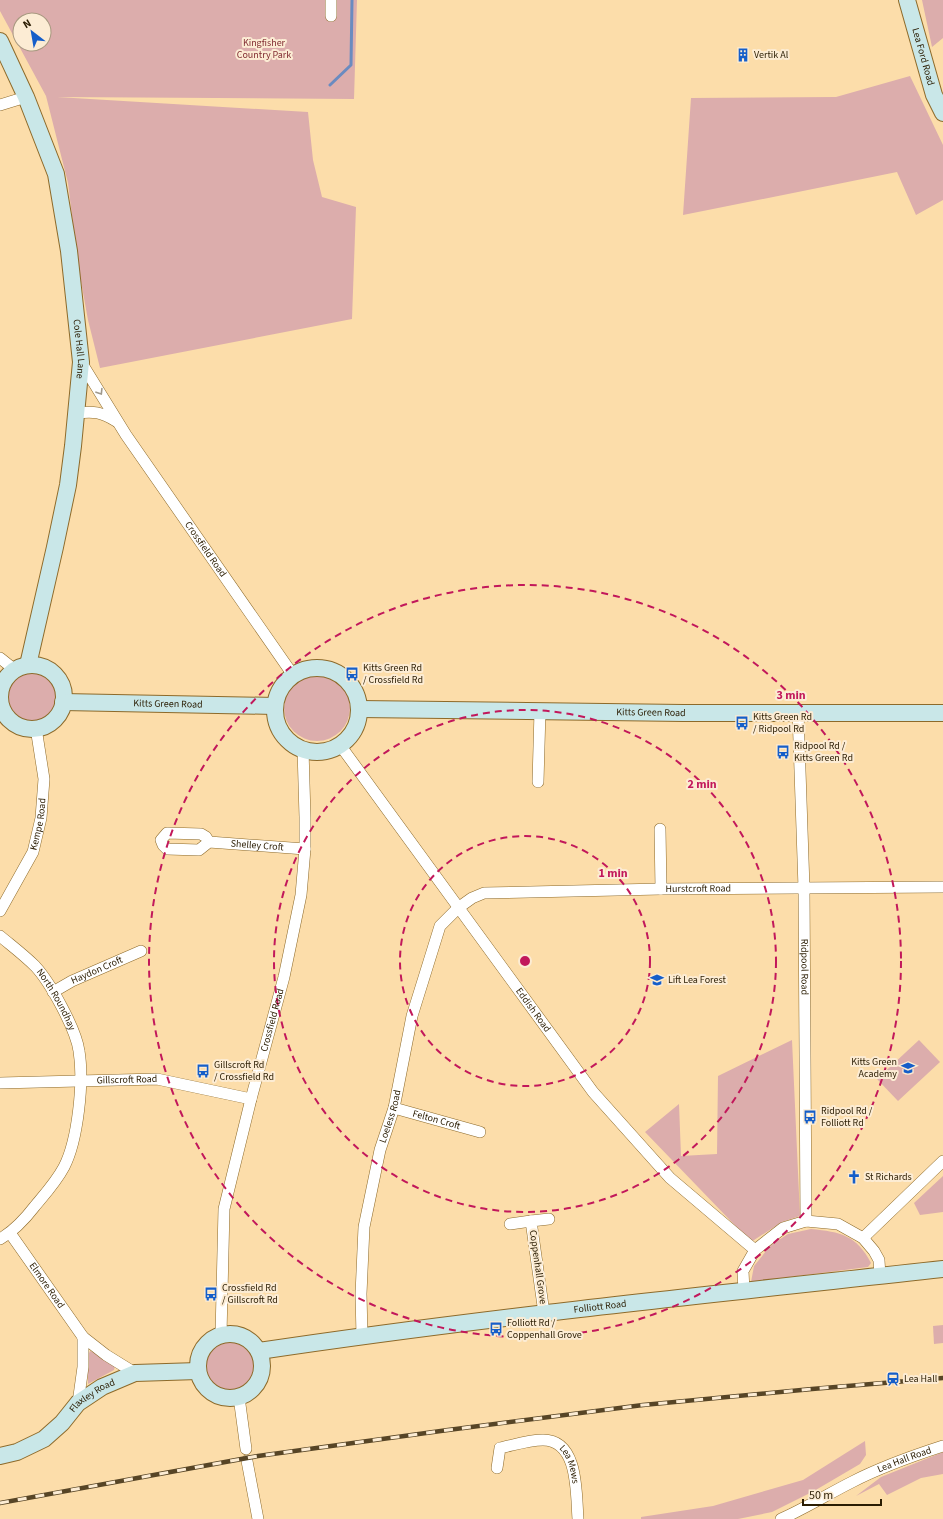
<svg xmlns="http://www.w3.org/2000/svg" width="943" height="1519" font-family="'Source Sans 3',sans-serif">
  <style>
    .green { fill: #dcadac; fill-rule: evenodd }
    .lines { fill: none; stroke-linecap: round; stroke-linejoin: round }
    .stream { stroke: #6a8bc0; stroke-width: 3 }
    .street-casing { stroke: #8d6a2a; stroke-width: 12 }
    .secondary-casing { stroke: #8d6a2a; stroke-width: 18 }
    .street { stroke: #fff; stroke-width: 11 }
    .secondary { stroke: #c9e7e8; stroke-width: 16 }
    .rail-casing { stroke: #574526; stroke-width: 4.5 }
    .rail { stroke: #fcecd4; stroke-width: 3; stroke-dasharray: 9; stroke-linecap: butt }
    .oneway { stroke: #9f998d }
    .ring { fill: none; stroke: #c2185b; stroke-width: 2; stroke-dasharray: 7 5 }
    .labels { text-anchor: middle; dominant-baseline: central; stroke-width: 4; stroke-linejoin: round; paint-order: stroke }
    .park-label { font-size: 10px; fill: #812c32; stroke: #fcecd4 }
    .poi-label { font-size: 10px; fill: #2a1c02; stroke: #fcecd4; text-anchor: start }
    .street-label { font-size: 10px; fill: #2a1c02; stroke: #fcecd4 }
    .centre { fill: #c2185b; stroke: #fcecd4; stroke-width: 2 }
    .ring-label { font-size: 12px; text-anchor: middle; font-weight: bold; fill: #c2185b; stroke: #fcecd4; stroke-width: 4; stroke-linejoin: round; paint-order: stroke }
  </style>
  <rect width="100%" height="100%" fill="#fcddaa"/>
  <!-- green -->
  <g class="green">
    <path d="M0 0H357L354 99 57 97 308 112 313 160 322 197 356 207 352 319 100 368 88 320 78 265 68 183 46 96 0 11ZM20 20H44V44H20Z"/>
    <path d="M922 0H943V38L932 47Z"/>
    <path d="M910 76 943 145V200L916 215 897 172 683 215 691 98 836 97Z"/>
    <circle cx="32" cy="697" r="24"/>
    <circle cx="317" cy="708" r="33"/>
    <path d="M792 1040 800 1216 782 1222 751 1242 645 1132 679 1104 681 1156 717 1154 718 1076Z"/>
    <path d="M919 1040 940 1062 898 1101 877 1079Z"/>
    <path d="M943 1176V1212L920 1215 914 1203Z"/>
    <path d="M811 1229C841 1232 856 1235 871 1263L868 1267 751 1282 754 1266 771 1245 788 1234Z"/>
    <path d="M943 1325V1343L934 1344 933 1326Z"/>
    <circle cx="230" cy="1366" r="25"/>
    <path d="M90 1351 100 1355 115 1366 114 1370 88 1384 87 1358Z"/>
    <path d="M865 1441 866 1455 860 1464 814 1491 772 1512 738 1519H641V1517L713 1506 803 1480Z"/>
    <path d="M943 1452V1474L921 1478 887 1495 879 1484 856 1496 881 1477Z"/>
  </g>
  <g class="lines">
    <!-- stream -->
    <path class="stream" d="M330 85 351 65 352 0"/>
    <!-- street casing -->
    <g class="street-casing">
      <g id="street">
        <path d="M331 16V0"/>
        <path d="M0 105 26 97"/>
        <path id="s1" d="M81 362 126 435 293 675"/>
        <path d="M77 413C94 411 101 412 116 421"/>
        <path d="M0 658 15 670"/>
        <path id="s2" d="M798 712 804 888 806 1221"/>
        <path id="s3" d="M340 745 593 1092 670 1178 755 1250"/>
        <path d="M538 782 540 711"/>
        <path d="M660 829 661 889"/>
        <path id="s4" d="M209 842 206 837 201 834 167 833 161 840 163 845 167 849 199 850 209 842 305 849"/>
        <path id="s5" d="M0 911 33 852 41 818 44 779 36 728"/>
        <path id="s6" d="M0 936C12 946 24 955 35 966 50 982 76 1029 79 1051 84 1081 78 1140 64 1167 56 1182 45 1194 35 1206 25 1219 14 1231 0 1239"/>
        <path id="s7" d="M53 992 72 981 141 951"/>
        <path id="s8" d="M0 1083 157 1079 251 1099"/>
        <path id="s9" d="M394 1108 480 1132"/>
        <path d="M510 1224 531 1221"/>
        <path id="s10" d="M10 1233 83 1337 106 1355 135 1373"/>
        <path d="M863 1238 943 1161"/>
        <path d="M744 1291 743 1271 755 1250 783 1228 806 1221 838 1224 863 1238 874 1251 879 1260 880 1276"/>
        <path d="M544 1313 531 1221 549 1219"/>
        <path id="s11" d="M221 1335 224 1209 251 1099 284 977 301 895 305 849V817L303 749"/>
        <path id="s12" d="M362 1336 361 1294 364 1227 380 1150 394 1108 412 1016 440 926 458 908 472 898 484 893 661 889 943 887"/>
        <path d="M239 1397 246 1449"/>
        <path d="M78 1403 83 1367V1337"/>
        <path d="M247 1461 258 1519"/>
        <path id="s13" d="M497 1468 500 1448C514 1445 529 1440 543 1440 579 1440 576 1494 578 1519"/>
        <path id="s14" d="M781 1519C806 1508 828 1494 852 1482 881 1467 912 1456 943 1446"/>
      </g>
    </g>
    <!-- secondary casing -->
    <g class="secondary-casing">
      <g id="secondary">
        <path id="s15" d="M907 0 934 95 943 113"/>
        <path id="s16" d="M0 41 26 97 56 174 69 251 81 362 73 446 68 485 55 547 28 665"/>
        <circle cx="32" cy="697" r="32"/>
        <circle cx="317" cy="710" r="42"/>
        <path id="s17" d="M63 702 274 706"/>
        <path id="s18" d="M359 709 683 713H943"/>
        <circle cx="230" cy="1366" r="32"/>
        <path id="s19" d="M259 1351C486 1317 715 1294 943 1269"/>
        <path id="s20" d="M0 1456 17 1452 44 1439 62 1423 78 1403 102 1387 135 1373 198 1371"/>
      </g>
    </g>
    <!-- street -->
    <use href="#street" class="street"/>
    <!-- secondary -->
    <use href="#secondary" class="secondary"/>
    <!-- rail casing -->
    <g class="rail-casing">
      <path id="rail" d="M0 1503 258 1456 448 1430 643 1405 812 1389 943 1378"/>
    </g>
    <!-- rail -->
    <use href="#rail" class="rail"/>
  </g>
  <!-- one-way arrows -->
  <defs><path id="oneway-chevron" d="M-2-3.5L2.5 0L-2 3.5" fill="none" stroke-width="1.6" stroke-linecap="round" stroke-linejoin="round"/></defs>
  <use class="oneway" href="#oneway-chevron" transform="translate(100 392) rotate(58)"/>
  <!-- distance rings -->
  <g class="ring">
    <circle cx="525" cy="961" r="125"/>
    <circle cx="525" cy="961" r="251"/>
    <circle cx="525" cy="961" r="376"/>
  </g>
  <!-- icons -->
  <defs>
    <g id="building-bare" transform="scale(1.08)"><path d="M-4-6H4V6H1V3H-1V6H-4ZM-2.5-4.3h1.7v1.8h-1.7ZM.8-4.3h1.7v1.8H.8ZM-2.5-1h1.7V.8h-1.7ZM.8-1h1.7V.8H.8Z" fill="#155ec9" stroke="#fcecd4" stroke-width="2.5" paint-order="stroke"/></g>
    <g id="bus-bare" transform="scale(1.08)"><path d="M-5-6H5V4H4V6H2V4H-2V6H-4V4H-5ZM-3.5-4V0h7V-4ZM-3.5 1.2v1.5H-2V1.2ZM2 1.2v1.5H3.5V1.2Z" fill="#155ec9" stroke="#fcecd4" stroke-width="2.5" paint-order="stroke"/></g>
    <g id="school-bare" transform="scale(1.08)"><path d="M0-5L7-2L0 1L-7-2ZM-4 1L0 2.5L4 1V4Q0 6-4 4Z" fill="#155ec9" stroke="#fcecd4" stroke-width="2.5" paint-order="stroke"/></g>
    <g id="church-bare" transform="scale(1.08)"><path d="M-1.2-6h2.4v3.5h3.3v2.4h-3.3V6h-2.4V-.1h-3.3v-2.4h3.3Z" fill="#155ec9" stroke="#fcecd4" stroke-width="2.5" paint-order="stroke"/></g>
    <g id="station-bare" transform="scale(1.08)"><path d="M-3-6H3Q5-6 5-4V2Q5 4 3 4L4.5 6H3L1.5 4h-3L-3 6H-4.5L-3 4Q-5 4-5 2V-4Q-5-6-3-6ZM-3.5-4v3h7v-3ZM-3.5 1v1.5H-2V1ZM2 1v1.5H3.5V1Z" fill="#155ec9" stroke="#fcecd4" stroke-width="2.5" paint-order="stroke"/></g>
  </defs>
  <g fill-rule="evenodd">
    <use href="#building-bare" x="743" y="55"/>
    <use href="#bus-bare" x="352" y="674"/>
    <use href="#bus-bare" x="742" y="723"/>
    <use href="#bus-bare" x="783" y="752"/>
    <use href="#school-bare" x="657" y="980"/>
    <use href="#school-bare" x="908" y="1068"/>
    <use href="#bus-bare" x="203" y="1071"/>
    <use href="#bus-bare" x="810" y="1117"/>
    <use href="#church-bare" x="854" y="1177"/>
    <use href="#bus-bare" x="211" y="1294"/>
    <use href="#bus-bare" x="496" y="1329"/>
    <use href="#station-bare" x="893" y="1379"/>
  </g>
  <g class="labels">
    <!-- park labels -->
    <g class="park-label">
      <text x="264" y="43">Kingfisher<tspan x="264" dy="12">Country Park</tspan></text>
    </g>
    <!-- poi labels -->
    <g class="poi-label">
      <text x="754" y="55">Vertik Al</text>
      <text x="363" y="668">Kitts Green Rd<tspan x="363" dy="12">/ Crossfield Rd</tspan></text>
      <text x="753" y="717">Kitts Green Rd<tspan x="753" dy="12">/ Ridpool Rd</tspan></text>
      <text x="794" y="746">Ridpool Rd /<tspan x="794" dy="12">Kitts Green Rd</tspan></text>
      <text x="668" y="980">Lift Lea Forest</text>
      <text x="897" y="1062" text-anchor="end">Kitts Green<tspan x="897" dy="12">Academy</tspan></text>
      <text x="214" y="1065">Gillscroft Rd<tspan x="214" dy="12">/ Crossfield Rd</tspan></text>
      <text x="821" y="1111">Ridpool Rd /<tspan x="821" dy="12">Folliott Rd</tspan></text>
      <text x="865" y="1177">St Richards</text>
      <text x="222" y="1288">Crossfield Rd<tspan x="222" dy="12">/ Gillscroft Rd</tspan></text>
      <text x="507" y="1323">Folliott Rd /<tspan x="507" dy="12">Coppenhall Grove</tspan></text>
      <text x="904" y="1379">Lea Hall</text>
    </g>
    <!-- street labels -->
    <g class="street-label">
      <text stroke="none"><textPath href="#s15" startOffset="59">Lea Ford Road</textPath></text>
      <text stroke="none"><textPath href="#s16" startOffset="321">Cole Hall Lane</textPath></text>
      <text stroke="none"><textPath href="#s1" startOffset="225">Crossfield Road</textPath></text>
      <text stroke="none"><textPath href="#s17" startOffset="105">Kitts Green Road</textPath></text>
      <text stroke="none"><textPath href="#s18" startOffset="292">Kitts Green Road</textPath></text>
      <text stroke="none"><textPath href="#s5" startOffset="96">Kempe Road</textPath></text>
      <text stroke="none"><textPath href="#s4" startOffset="159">Shelley Croft</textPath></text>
      <text stroke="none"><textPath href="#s12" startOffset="690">Hurstcroft Road</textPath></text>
      <text stroke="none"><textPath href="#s2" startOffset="255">Ridpool Road</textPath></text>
      <text stroke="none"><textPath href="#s7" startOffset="49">Haydon Croft</textPath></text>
      <text stroke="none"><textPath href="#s6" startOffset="86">North Roundhay</textPath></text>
      <text stroke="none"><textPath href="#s3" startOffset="328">Eddish Road</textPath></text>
      <text stroke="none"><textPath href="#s11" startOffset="321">Crossfield Road</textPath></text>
      <text stroke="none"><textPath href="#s8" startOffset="127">Gillscroft Road</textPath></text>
      <text stroke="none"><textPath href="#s12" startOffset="223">Loeless Road</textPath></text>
      <text stroke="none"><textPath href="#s9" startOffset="44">Felton Croft</textPath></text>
      <text transform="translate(538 1267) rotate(82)">Coppenhall Grove</text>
      <text stroke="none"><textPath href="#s10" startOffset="64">Elmore Road</textPath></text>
      <text stroke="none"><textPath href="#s19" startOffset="344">Folliott Road</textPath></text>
      <text stroke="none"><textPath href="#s20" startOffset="113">Flaxley Road</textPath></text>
      <text stroke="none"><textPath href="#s14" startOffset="137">Lea Hall Road</textPath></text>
      <text stroke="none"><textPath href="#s13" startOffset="104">Lea Mews</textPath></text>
    </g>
  </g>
  <circle cx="525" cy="961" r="6" class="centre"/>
  <g class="ring-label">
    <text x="791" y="699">3 min</text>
    <text x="702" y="788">2 min</text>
    <text x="613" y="877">1 min</text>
  </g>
  <!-- north arrow -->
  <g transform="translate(32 32) rotate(329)"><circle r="19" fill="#fcecd4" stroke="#a89980"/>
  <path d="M0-3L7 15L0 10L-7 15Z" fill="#155ec9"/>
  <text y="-6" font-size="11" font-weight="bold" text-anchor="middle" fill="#2a1c02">N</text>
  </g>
  <!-- scale -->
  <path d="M803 1499v6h78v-6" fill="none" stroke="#2a1c02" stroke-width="2"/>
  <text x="809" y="1499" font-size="12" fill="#2a1c02" stroke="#fcecd4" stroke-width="3" paint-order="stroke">50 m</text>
</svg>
